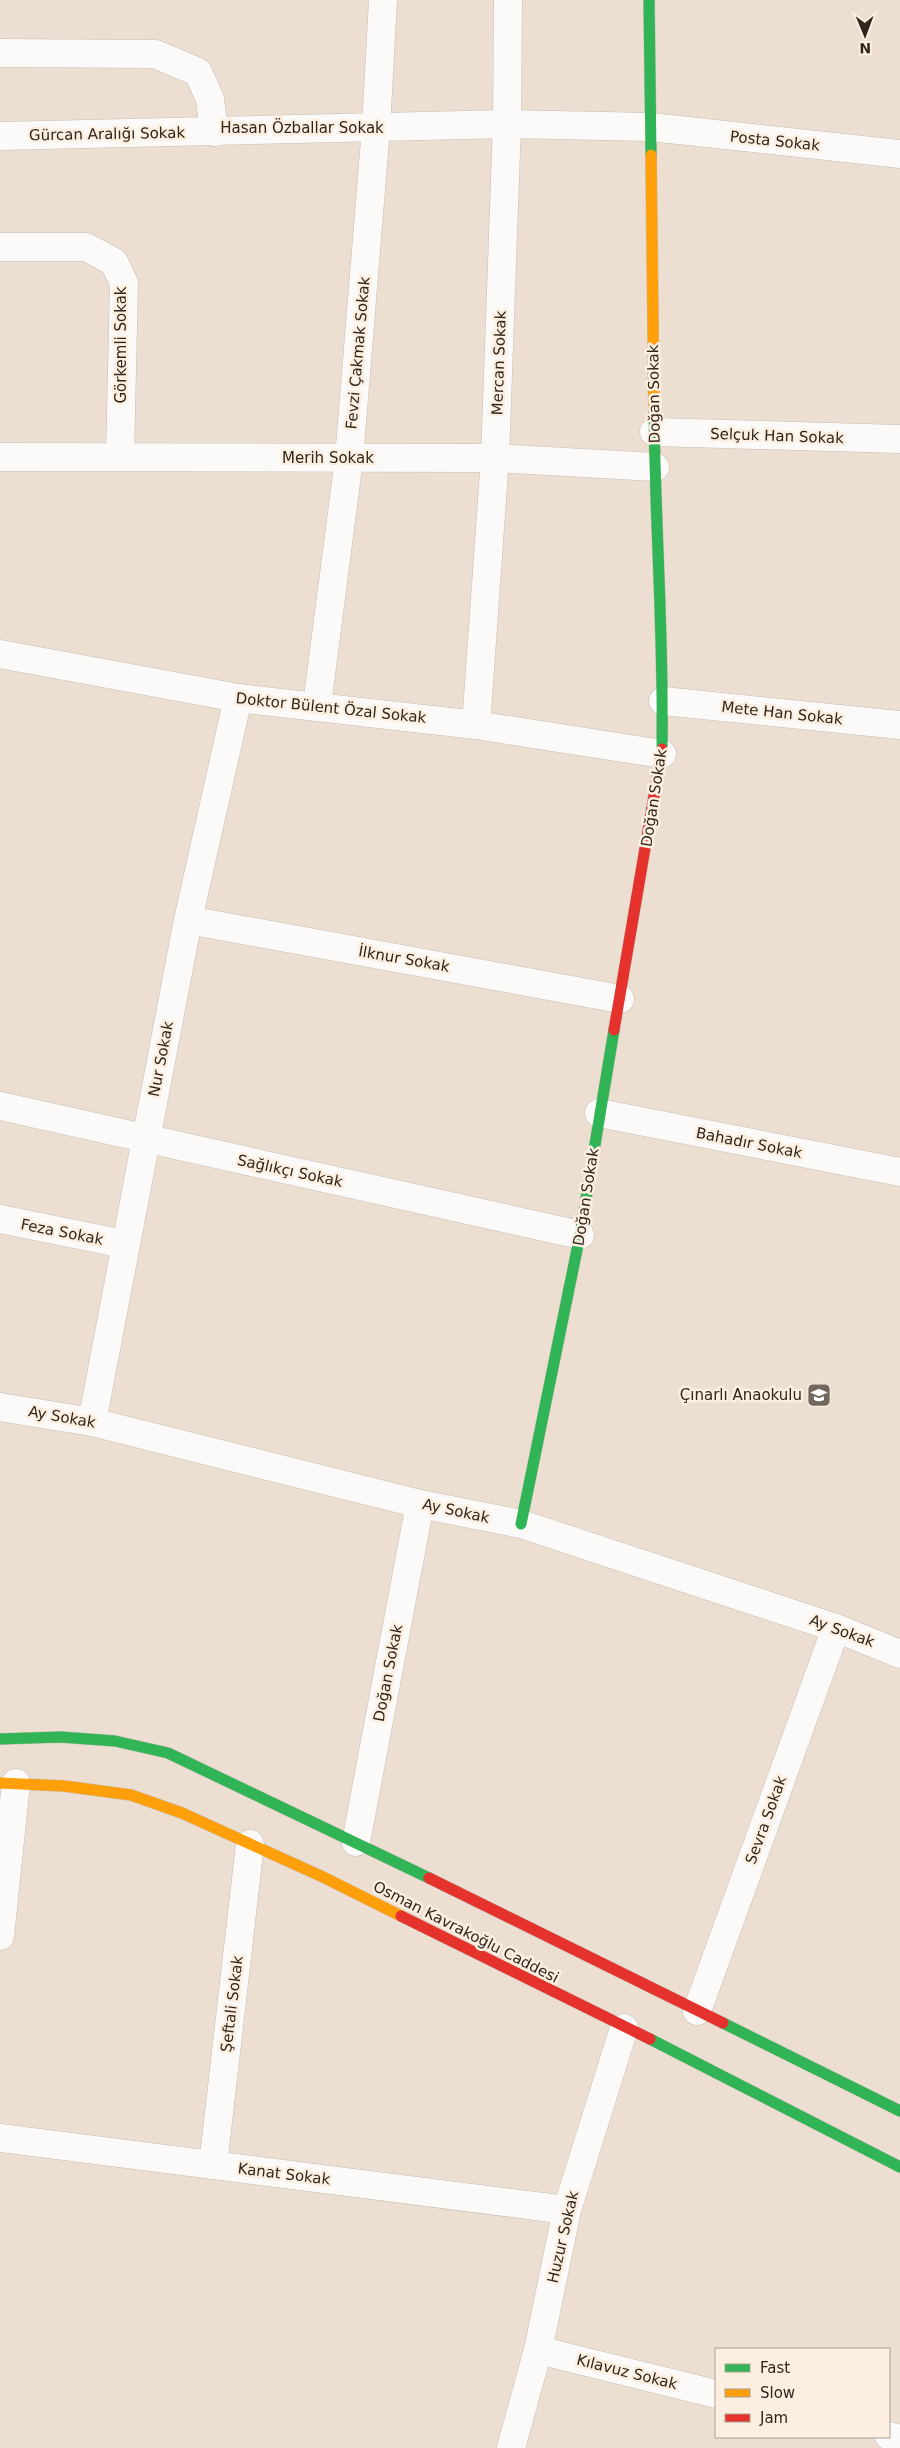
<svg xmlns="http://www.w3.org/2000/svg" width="900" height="2448" font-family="'DejaVu Sans',sans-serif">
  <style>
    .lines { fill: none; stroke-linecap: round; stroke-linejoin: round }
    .street-casing { stroke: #c7bdb3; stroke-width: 29 }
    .fast-casing { stroke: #c7bdb3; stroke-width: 12 }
    .slow-casing { stroke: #c7bdb3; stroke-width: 12 }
    .jam-casing { stroke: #c7bdb3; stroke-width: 12 }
    .street { stroke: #fcfaf8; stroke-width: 28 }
    .fast { stroke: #30b455; stroke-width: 11 }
    .slow { stroke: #ff9f0a; stroke-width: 11 }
    .jam { stroke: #e5322d; stroke-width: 11 }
    .labels { text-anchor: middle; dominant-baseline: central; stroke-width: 5; stroke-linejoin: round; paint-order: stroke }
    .street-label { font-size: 15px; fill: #2f261d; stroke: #fcefe0 }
    .poi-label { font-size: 15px; fill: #2f261d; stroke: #fcefe0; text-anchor: end }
  </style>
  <rect width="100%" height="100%" fill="#ecdfd2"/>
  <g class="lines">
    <!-- street casing -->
    <g class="street-casing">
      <g id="street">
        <path d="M0 53 155 54 198 72 210 99 214 132"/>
        <path d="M0 136 507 124 651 127 900 154"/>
        <path d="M0 247H86L114 262 124 283 120 457"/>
        <path d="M654 432 900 439"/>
        <path d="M0 457 495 458 655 467"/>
        <path d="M0 654 238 698 476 725 662 754"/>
        <path d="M663 701 900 725"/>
        <path d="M317 705 349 459 376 128 383 0"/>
        <path d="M476 725 495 458 507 124 508 0"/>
        <path d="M188 920 620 999"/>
        <path d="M0 1106 580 1235"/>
        <path d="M599 1113 900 1172"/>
        <path d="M0 1219 124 1244"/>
        <path d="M0 1407 92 1422 420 1504 521 1524 836 1628 900 1654"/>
        <path d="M92 1422 188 920 238 698"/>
        <path d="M356 1842 420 1504"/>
        <path d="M0 1936 16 1783"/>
        <path d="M697 2011 836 1628"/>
        <path d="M0 2138 567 2210"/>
        <path d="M213 2165 250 1844"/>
        <path d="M538 2350 716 2394"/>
        <path d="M889 2436 900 2439"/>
        <path d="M511 2448 538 2350 567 2210 624 2028"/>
      </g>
    </g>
    <!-- fast casing -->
    <g class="fast-casing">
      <g id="fast">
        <path d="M649 0 651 155"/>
        <path d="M654 411C655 524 664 637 662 749"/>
        <path d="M521 1524 580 1235 614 1030"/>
        <path d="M0 1739 60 1737 115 1741 168 1753 429 1878"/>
        <path d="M723 2023 900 2111"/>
        <path d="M650 2039 900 2167"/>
      </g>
    </g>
    <!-- slow casing -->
    <g class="slow-casing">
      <g id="slow">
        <path d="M651 155 654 411"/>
        <path d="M0 1783 64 1786 131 1795 182 1813 323 1877 401 1916"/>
      </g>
    </g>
    <!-- jam casing -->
    <g class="jam-casing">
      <g id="jam">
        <path d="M614 1030 662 749"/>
        <path d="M429 1878 723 2023"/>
        <path d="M401 1916 650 2039"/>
      </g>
    </g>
    <!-- street -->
    <use href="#street" class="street"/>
    <!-- fast -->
    <use href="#fast" class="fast"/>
    <!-- slow -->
    <use href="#slow" class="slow"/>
    <!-- jam -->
    <use href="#jam" class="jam"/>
  </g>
  <!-- icons -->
  <defs>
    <g id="school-square" transform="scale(1.25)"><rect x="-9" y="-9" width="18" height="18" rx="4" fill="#71675c" stroke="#fcefe0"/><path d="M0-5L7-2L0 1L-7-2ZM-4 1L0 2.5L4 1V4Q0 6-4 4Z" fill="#fff"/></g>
  </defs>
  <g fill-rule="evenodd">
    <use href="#school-square" x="819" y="1395"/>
  </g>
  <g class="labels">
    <!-- street labels -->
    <g class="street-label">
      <text x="302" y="128">Hasan Özballar Sokak</text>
      <text transform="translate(107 134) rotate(-1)">Gürcan Aralığı Sokak</text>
      <text transform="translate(775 141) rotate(6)">Posta Sokak</text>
      <text transform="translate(121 345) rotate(-90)">Görkemli Sokak</text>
      <text transform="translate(358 353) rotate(-85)">Fevzi Çakmak Sokak</text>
      <text transform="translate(499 363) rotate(-88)">Mercan Sokak</text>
      <text transform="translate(654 394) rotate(-91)">Doğan Sokak</text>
      <text transform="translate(777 436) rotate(2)">Selçuk Han Sokak</text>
      <text x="328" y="458">Merih Sokak</text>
      <text transform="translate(331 708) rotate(6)">Doktor Bülent Özal Sokak</text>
      <text transform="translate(782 713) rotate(6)">Mete Han Sokak</text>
      <text transform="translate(654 798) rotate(-81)">Doğan Sokak</text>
      <text transform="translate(404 959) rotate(10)">İlknur Sokak</text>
      <text transform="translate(161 1059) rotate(-79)">Nur Sokak</text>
      <text transform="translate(749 1143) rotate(11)">Bahadır Sokak</text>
      <text transform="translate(290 1171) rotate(12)">Sağlıkçı Sokak</text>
      <text transform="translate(586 1197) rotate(-81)">Doğan Sokak</text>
      <text transform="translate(62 1232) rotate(11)">Feza Sokak</text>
      <text transform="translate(62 1417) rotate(10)">Ay Sokak</text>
      <text transform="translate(456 1511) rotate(12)">Ay Sokak</text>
      <text transform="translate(842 1631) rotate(20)">Ay Sokak</text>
      <text transform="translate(388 1673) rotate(-79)">Doğan Sokak</text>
      <text transform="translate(766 1820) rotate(-70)">Sevra Sokak</text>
      <text transform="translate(466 1932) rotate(27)">Osman Kavrakoğlu Caddesi</text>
      <text transform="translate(232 2004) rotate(-83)">Şeftali Sokak</text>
      <text transform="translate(284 2174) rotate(7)">Kanat Sokak</text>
      <text transform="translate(563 2237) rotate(-77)">Huzur Sokak</text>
      <text transform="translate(627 2372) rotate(14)">Kılavuz Sokak</text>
    </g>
    <!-- poi labels -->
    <g class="poi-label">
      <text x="802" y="1395">Çınarlı Anaokulu</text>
    </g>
  </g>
  <!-- legend -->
  <rect x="715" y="2348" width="175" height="90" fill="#fcefe0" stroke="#aa9f92"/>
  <rect x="725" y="2364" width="25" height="8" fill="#30b455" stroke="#aa9f92"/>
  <text x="760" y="2373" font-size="15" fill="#2f261d">Fast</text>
  <rect x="725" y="2389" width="25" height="8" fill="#ff9f0a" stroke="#aa9f92"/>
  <text x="760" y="2398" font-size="15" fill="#2f261d">Slow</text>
  <rect x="725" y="2414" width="25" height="8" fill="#e5322d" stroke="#aa9f92"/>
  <text x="760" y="2423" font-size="15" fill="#2f261d">Jam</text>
  <!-- north arrow -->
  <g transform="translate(865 35) rotate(179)" stroke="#fcefe0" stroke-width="4" paint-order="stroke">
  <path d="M0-4L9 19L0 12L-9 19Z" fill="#2f261d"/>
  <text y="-8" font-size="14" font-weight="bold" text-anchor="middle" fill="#2f261d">N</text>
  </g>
</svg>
